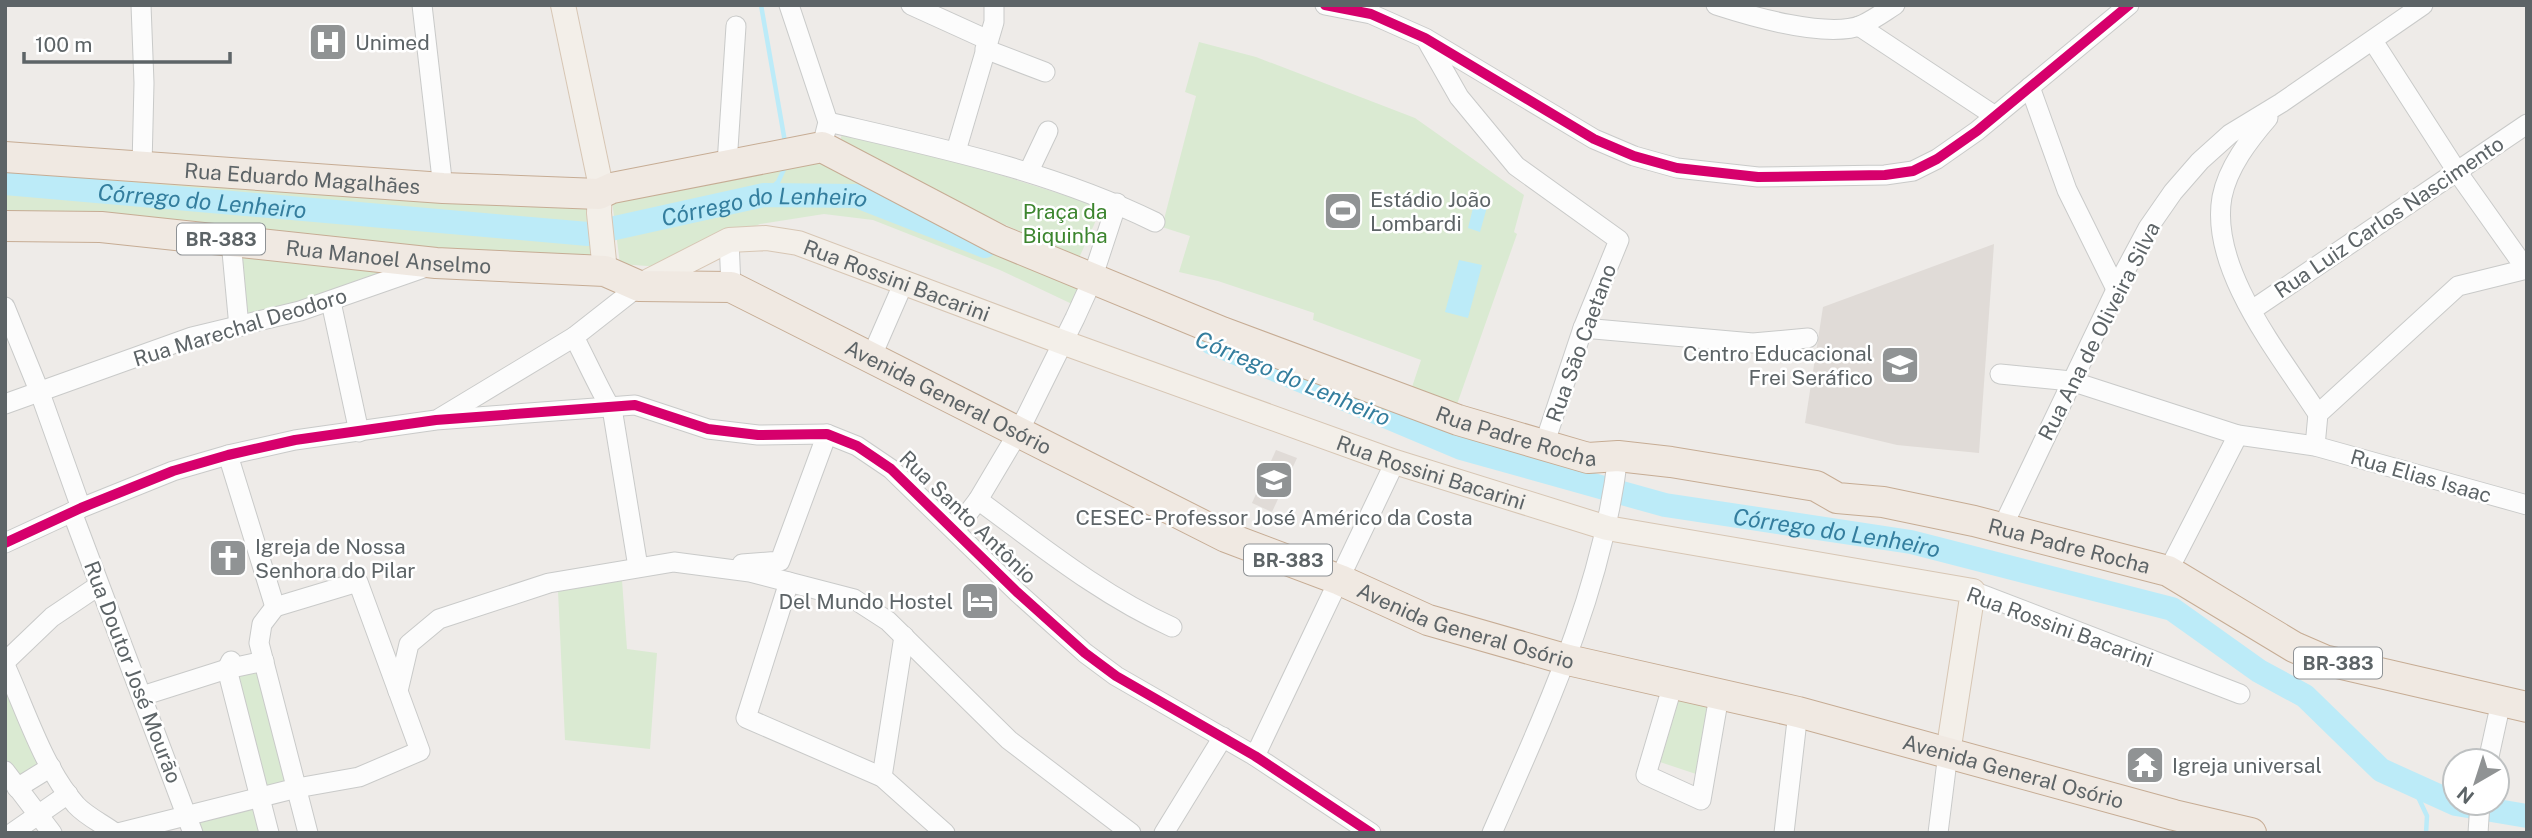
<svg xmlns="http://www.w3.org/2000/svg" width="2532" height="838" font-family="'Public Sans',sans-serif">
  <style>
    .education { fill: #e0dbd7 }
    .green { fill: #daead2 }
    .water { fill: #bcebf8 }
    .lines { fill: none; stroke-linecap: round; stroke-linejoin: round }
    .stream { stroke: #bcebf8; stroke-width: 4.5 }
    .river { stroke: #bcebf8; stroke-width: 24 }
    .minor-casing { stroke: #c9cac9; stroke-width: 21 }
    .major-casing { stroke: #d7c6b4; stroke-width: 26 }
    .highway-casing { stroke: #c6ac94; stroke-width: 32 }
    .minor { stroke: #fcfcfc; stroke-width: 19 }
    .major { stroke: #f3efe9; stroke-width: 24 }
    .highway { stroke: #f0e9e2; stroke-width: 30 }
    .cycleway-casing { stroke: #fff; stroke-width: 15 }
    .cycleway { stroke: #d6006c; stroke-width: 10 }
    .labels { text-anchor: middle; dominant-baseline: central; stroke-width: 5; stroke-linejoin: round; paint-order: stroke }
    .shield { fill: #fff; stroke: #8e9295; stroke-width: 2 }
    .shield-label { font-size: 19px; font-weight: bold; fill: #5d6467 }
    .poi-label { font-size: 21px; fill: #5d6467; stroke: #fff; text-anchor: start }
    .street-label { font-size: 21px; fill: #5d6467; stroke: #fff }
    .park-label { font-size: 21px; fill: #3c852e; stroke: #fff }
    .water-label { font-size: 23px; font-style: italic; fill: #347e9e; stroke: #fff }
  </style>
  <rect width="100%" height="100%" fill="#eeebe8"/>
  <!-- education -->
  <g class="education">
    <path d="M1994 244 1979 453 1897 445 1805 423 1823 307Z"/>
    <path d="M1276 450 1297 458 1272 512 1252 503Z"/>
  </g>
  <!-- green -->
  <g class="green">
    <path d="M1199 42 1256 57 1415 118 1524 195 1514 232 1517 234 1455 410 1410 393 1421 360 1313 320 1314 313 1218 281 1179 272 1190 236 1162 227 1196 96 1185 92Z"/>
    <path d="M842 132 940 156 1102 207 1079 258 844 152 840 143Z"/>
    <path d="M5 154 592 203 600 265 5 215Z"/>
    <path d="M815 161 830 165 1083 278 1072 304 1000 270 873 220 824 214 760 224 661 267 620 264 612 201Z"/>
    <path d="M235 250 417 266 242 323Z"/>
    <path d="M622 580 627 649 657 653 650 749 565 740 558 591Z"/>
    <path d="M256 668 288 784 263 791 231 675Z"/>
    <path d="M5 680 47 764 16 783 5 765Z"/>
    <path d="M1677 696 1712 705 1696 774 1660 762Z"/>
    <path d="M254 804 261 833H199L195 818Z"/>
  </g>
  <!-- water -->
  <g class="water">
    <path d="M1474 204 1487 207 1480 232 1468 228Z"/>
    <path d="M1459 260 1482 265 1468 318 1445 312Z"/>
  </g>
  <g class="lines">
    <!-- stream -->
    <g class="stream">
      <path d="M761 5 785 142"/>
      <path d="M764 195 778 182 786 165"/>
      <path d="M2412 784 2427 816 2426 833"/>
    </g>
    <!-- river -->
    <g class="river">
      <path id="s1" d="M5 183 588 234 764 195 857 196 985 246"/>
      <path id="s2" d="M1212 343 1461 448 1665 505 1911 542 2172 609 2259 671 2305 696 2381 770 2456 804 2527 816"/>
    </g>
    <!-- minor casing -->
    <g class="minor-casing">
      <g id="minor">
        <path d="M141 5 144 83 142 166"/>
        <path d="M422 5 443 188"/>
        <path d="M789 5 828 122 825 134"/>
        <path d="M911 5 988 40"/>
        <path d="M1325 5 1371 14 1425 38 1594 139 1634 156 1677 168 1758 177 1885 175 1913 171 1937 159 1977 131 2129 5"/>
        <path d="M1716 5C1750 16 1828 39 1862 25 1873 20 1884 12 1895 5"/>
        <path d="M1859 26 1995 116"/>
        <path d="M1426 39 1459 97 1516 166 1619 240 1583 328 1544 445"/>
        <path d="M2373 41 2458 173 2526 269"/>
        <path d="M985 49 1045 72"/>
        <path d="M2030 87 2067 190 2116 289"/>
        <path d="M2268 118C2249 140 2228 167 2222 197 2209 270 2281 356 2318 414"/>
        <path d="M828 122C940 148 1051 171 1155 222"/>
        <path d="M956 151 994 22V5"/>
        <path d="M727 164 736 26"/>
        <path d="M1029 171 1048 131"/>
        <path d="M729 240 731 287"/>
        <path d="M231 241 239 327"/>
        <path d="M331 302 359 432"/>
        <path d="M5 307 40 393 81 508"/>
        <path d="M2252 310 2527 124"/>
        <path d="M1583 328 1753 343 1808 338"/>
        <path d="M574 337C581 349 606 404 612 408L638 567"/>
        <path d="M870 360 904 282"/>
        <path d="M2000 374 2071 381 2238 435 2315 446 2527 505"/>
        <path d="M5 404 192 337 300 311 429 266"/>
        <path d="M440 418 574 337 639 286"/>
        <path d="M2315 446 2318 414 2458 286 2527 269"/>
        <path d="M228 455 275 607"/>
        <path d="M978 500C1041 546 1101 595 1172 627"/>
        <path d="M72 512 193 833"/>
        <path d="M2002 528 2125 271 2148 228 2173 192 2200 161 2230 134 2281 103 2423 5"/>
        <path d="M956 529 978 500 1019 431 1075 318 1090 285 1117 203"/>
        <path d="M5 543 81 508 173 471 228 455 295 440 436 420 635 405 708 429 758 435 827 434 857 446 891 469 1017 592 1085 653 1116 676 1255 756 1371 833"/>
        <path d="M742 564 780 561 827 434"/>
        <path d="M2168 571 2238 435"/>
        <path d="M789 582 746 718 882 777 945 833"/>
        <path d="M1973 591 2240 694"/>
        <path d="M275 607 262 624 259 643 308 833"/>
        <path d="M231 661 227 669 269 833"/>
        <path d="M5 662 52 617 98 586"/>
        <path d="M5 665C26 711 43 767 76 805 86 816 103 824 115 833"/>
        <path d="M1673 684 1646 775 1701 800 1719 696"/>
        <path d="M398 691 409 644 439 619 549 583 674 562 750 572 854 599 888 621 1009 740 1131 833"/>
        <path d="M142 696 227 669 264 661"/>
        <path d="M1255 756 1395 462"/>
        <path d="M2488 761 2501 702"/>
        <path d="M5 771 52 833"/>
        <path d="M882 777 904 636"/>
        <path d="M17 788 51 767"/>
        <path d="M12 833 68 794"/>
        <path d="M118 833 297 788 359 777 420 751 358 582 275 607"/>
        <path d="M1164 833 1223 737"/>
        <path d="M1492 833C1546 710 1602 592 1618 456"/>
        <path d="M1784 833 1798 712"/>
        <path d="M1938 833 1948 753"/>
        <path d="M2478 833 2480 803"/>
      </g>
    </g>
    <!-- major casing -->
    <g class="major-casing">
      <g id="major">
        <path d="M563 5 600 182 599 213 605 271"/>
        <path id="s3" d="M639 286 729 240 766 238 798 243 1062 342 1395 462 1607 528 1973 591 1948 753"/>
      </g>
    </g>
    <!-- highway casing -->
    <g class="highway-casing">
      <g id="highway">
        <path id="s4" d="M5 157 443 188 599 194 612 188 822 147 999 240 1222 332 1458 420 1588 458 1618 456 1671 462 1816 486 1837 498 1883 502 1974 521 2168 571 2294 647 2324 660 2527 707"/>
        <path id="s5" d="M5 226 101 227 436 263 605 271 639 286 731 287 1226 537 1340 580 1428 620 1568 660 1798 712 2174 815 2251 833"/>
      </g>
    </g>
    <!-- minor -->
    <use href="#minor" class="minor"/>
    <!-- major -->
    <use href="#major" class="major"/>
    <!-- highway -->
    <use href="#highway" class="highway"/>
    <!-- cycleway casing -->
    <g class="cycleway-casing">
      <g id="cycleway">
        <path d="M1325 5 1371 14 1425 38 1594 139 1634 156 1677 168 1758 177 1885 175 1913 171 1937 159 1977 131 2129 5"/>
        <path d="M5 543 81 508 173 471 228 455 295 440 436 420 635 405 708 429 758 435 827 434 857 446 891 469 1017 592 1085 653 1116 676 1255 756 1371 833"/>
      </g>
    </g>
    <!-- cycleway -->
    <use href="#cycleway" class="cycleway"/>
  </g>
  <!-- icons -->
  <defs>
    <g id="hospital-square" transform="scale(2.0125)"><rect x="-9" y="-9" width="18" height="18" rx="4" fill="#909394" stroke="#fff"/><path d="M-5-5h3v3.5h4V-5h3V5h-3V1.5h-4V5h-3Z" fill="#fff"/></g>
    <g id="stadium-square" transform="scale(2.0125)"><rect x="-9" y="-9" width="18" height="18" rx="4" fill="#909394" stroke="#fff"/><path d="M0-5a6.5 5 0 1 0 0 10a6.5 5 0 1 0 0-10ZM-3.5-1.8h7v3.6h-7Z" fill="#fff"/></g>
    <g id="school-square" transform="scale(2.0125)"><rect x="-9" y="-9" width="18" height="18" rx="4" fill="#909394" stroke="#fff"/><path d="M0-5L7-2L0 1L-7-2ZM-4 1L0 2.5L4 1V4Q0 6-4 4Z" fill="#fff"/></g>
    <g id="church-square" transform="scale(2.0125)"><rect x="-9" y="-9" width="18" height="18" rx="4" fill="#909394" stroke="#fff"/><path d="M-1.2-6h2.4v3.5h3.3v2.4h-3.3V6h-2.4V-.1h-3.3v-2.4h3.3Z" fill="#fff"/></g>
    <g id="hotel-square" transform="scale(2.0125)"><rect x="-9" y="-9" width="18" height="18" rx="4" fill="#909394" stroke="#fff"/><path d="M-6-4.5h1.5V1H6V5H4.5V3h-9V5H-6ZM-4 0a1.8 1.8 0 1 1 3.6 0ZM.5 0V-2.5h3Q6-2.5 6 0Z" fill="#fff"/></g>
    <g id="temple-square" transform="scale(2.0125)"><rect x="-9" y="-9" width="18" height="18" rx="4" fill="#909394" stroke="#fff"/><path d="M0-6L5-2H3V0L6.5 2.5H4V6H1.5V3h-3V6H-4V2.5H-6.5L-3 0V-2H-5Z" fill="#fff"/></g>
  </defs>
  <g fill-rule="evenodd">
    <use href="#hospital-square" x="328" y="42"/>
    <use href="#stadium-square" x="1343" y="211"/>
    <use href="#school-square" x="1900" y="365"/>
    <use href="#school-square" x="1274" y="480"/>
    <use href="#church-square" x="228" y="558"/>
    <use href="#hotel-square" x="980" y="601"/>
    <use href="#temple-square" x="2145" y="765"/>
  </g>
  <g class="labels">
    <!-- shield labels -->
    <g class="shield">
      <rect x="177" y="223.5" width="88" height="31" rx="5"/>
      <rect x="1244" y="544.5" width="88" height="31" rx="5"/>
      <rect x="2294" y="647.5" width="88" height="31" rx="5"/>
    </g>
    <g class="shield-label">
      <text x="221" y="239">BR-383</text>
      <text x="1288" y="560">BR-383</text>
      <text x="2338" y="663">BR-383</text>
    </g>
    <!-- poi labels -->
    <g class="poi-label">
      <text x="355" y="42">Unimed</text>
      <text x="1370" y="199">Estádio João<tspan x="1370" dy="24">Lombardi</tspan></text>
      <text x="1873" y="353" text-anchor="end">Centro Educacional<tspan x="1873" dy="24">Frei Seráfico</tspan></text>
      <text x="1274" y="517" text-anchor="middle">CESEC- Professor José Américo da Costa</text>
      <text x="255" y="546">Igreja de Nossa<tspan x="255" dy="24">Senhora do Pilar</tspan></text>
      <text x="953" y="601" text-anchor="end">Del Mundo Hostel</text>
      <text x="2172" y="765">Igreja universal</text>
    </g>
    <!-- street labels -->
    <g class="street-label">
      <text stroke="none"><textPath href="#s4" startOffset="298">Rua Eduardo Magalhães</textPath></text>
      <text transform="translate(2389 217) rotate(-34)">Rua Luiz Carlos Nascimento</text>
      <text stroke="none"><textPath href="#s5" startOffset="385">Rua Manoel Anselmo</textPath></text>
      <text stroke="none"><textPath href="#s3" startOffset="276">Rua Rossini Bacarini</textPath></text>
      <text transform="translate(240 327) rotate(-17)">Rua Marechal Deodoro</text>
      <text transform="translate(2099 331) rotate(-63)">Rua Ana de Oliveira Silva</text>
      <text transform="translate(1581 343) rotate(-70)">Rua São Caetano</text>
      <text stroke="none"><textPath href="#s5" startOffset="975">Avenida General Osório</textPath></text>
      <text stroke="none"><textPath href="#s4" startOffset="1577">Rua Padre Rocha</textPath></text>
      <text stroke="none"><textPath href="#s3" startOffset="844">Rua Rossini Bacarini</textPath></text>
      <text transform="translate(2421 476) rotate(16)">Rua Elias Isaac</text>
      <text transform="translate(968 517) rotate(44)">Rua Santo Antônio</text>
      <text stroke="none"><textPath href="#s4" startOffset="2144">Rua Padre Rocha</textPath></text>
      <text stroke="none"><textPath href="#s5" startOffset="1542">Avenida General Osório</textPath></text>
      <text transform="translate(2060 627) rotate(20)">Rua Rossini Bacarini</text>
      <text transform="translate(133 672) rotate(69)">Rua Doutor José Mourão</text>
      <text stroke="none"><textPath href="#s5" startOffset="2109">Avenida General Osório</textPath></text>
    </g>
    <!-- park labels -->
    <g class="park-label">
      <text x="1065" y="211">Praça da<tspan x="1065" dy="24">Biquinha</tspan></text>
    </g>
    <!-- water labels -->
    <g class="water-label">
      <text stroke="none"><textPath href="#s1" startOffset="198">Córrego do Lenheiro</textPath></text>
      <text stroke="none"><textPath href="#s1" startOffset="765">Córrego do Lenheiro</textPath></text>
      <text transform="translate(1293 378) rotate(23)">Córrego do Lenheiro</text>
      <text stroke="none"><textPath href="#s2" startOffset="656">Córrego do Lenheiro</textPath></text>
    </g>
  </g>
  <!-- border -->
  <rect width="2532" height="838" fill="none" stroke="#5d6467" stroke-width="14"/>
  <!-- north arrow -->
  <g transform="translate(2476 782) rotate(219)"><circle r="33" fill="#ffffff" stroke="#bec1c2" stroke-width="2"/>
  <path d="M0-5L12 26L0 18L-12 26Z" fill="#909394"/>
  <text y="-10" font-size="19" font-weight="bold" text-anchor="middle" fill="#5d6467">N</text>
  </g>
  <!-- scale -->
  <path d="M24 52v10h206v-10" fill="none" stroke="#5d6467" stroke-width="3.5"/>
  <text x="35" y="52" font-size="21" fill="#5d6467" stroke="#ffffff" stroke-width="5" paint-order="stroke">100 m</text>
</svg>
